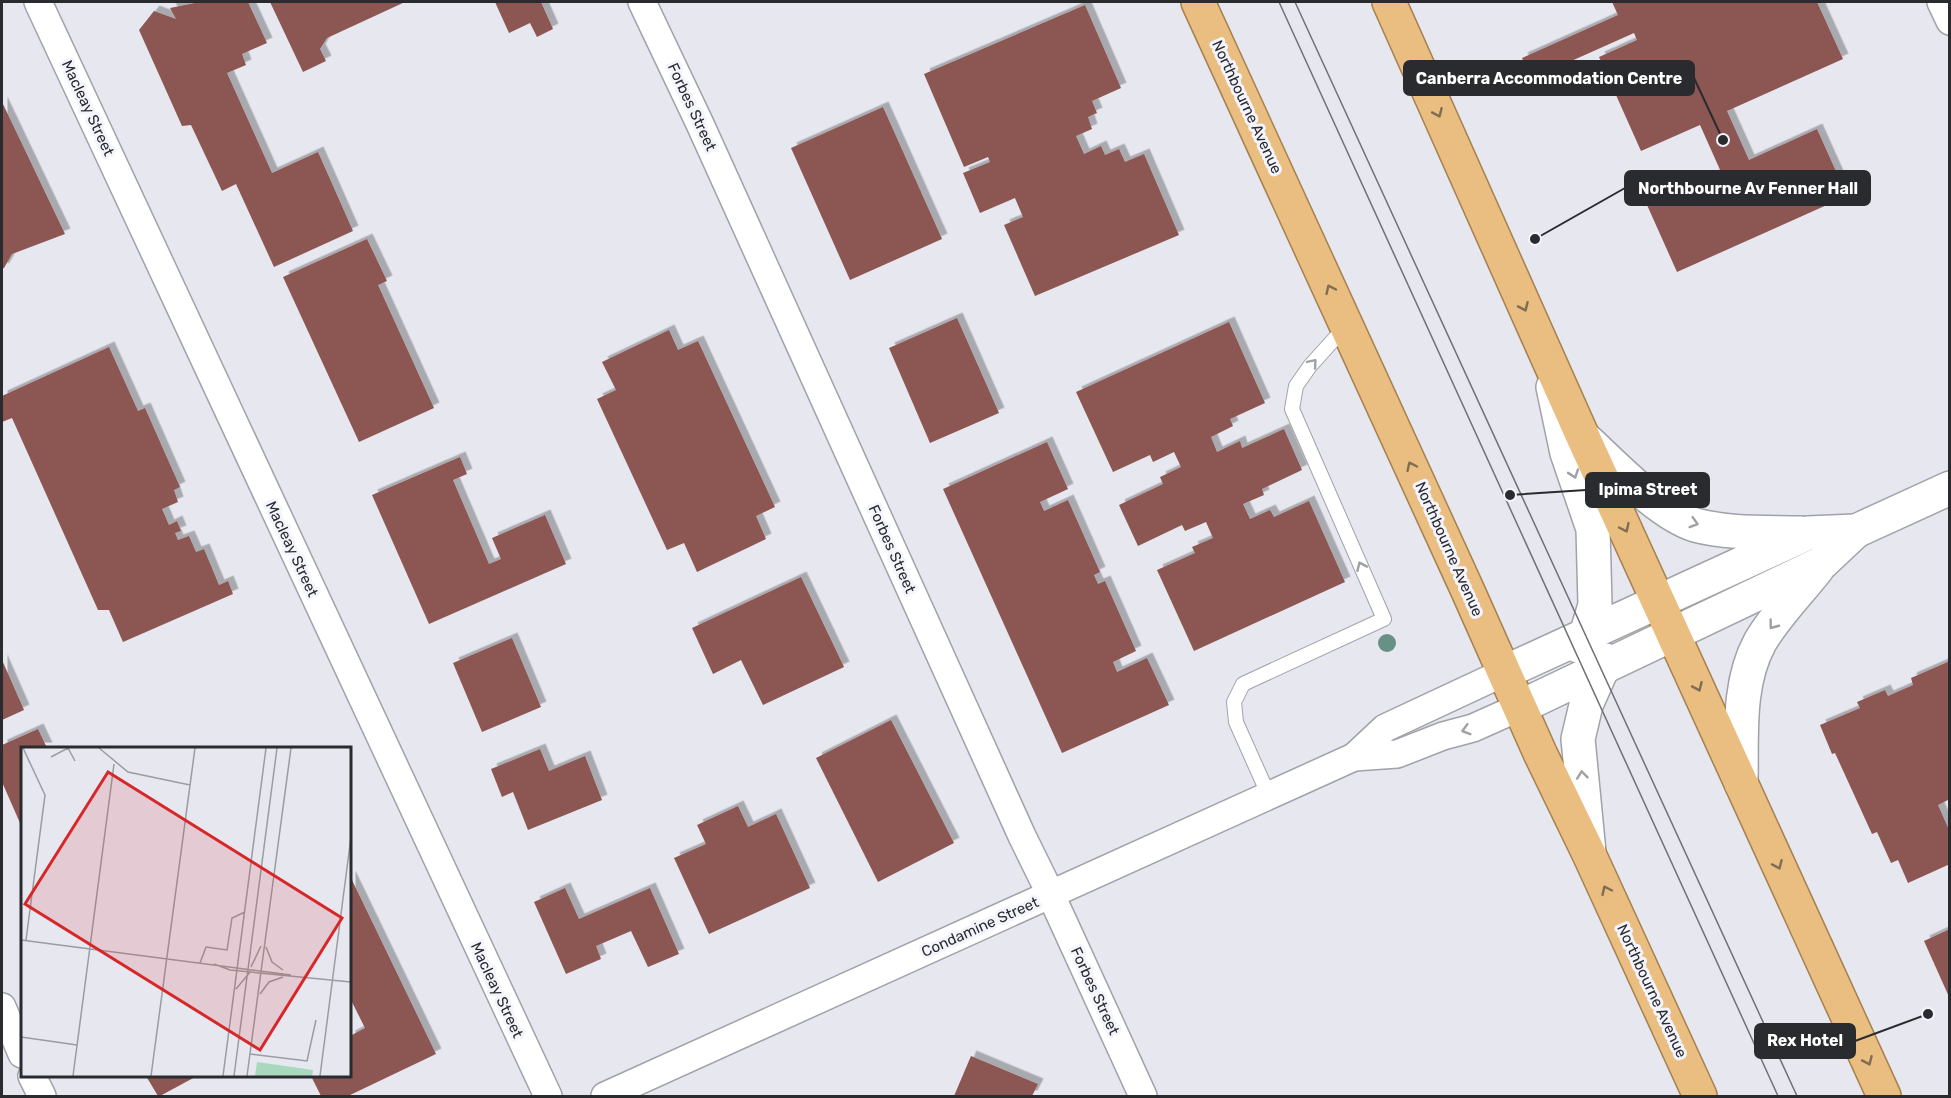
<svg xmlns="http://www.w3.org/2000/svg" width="1951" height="1098" font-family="Rubik,sans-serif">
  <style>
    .building { fill: #8c5652; filter: url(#shadow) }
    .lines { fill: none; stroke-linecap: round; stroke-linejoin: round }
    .service-casing { stroke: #a1a2a9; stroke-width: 16 }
    .minor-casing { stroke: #a1a2a9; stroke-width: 30 }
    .tertiary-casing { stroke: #a1a2a9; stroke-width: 36 }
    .trunk-casing { stroke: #a4804f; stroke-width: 36 }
    .service { stroke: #fff; stroke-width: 14 }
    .minor { stroke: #fff; stroke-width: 27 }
    .tertiary { stroke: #fff; stroke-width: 33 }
    .trunk { stroke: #eabe80; stroke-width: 33 }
    .tram { stroke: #707076; stroke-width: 1.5 }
    .tree { fill: #689186 }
    .oneway { stroke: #806d53 }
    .oneway2 { stroke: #9fa0a1 }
    .labels { text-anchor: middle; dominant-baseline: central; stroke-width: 6; stroke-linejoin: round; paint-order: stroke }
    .street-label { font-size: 15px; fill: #2a2b2e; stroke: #f4f4fd }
    .inset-road { fill: none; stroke: #9b9ca2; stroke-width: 1.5 }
    .view { fill: #d62828; fill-opacity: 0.15; stroke: #d62828; stroke-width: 3 }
    .inset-edge { fill: none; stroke: #2a2b2e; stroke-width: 3 }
    .leader { fill: none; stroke: #2a2b2e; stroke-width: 2 }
    .callout-dot { fill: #2a2b2e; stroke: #f4f4fd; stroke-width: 2 }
    .callout { fill: #2a2b2e; stroke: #2a2b2e; stroke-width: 2 }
    .callout-label { font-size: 16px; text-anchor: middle; font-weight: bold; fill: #fff }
  </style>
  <defs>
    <filter id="shadow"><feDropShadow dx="5.5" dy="-5.5" stdDeviation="0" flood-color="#0004"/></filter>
  </defs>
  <rect width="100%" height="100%" fill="#e7e7f0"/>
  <!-- building -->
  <g class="building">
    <path d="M200 2H248L267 43 242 54 246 65 227 73 272 173 318 152 353 231 274 267 236 184 222 191 191 125 182 126 139 30 154 11 176 19 170 8Z"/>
    <path d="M270 2H405L327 38 320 49 326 61 303 72Z"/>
    <path d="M495 2H541L553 29 537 37 530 23 509 33Z"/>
    <path d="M1612 2H1817L1843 59 1727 111 1749 160 1817 129 1847 196 1677 272 1647 205 1721 172 1700 125 1641 151 1599 57 1637 40 1634 33 1531 79 1522 58 1618 15Z"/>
    <path d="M1085 5 1121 88 1092 101 1097 113 1088 117 1092 129 1076 136 1084 154 1101 146 1105 155 1119 149 1125 162 1144 154 1179 235 1035 296 1004 225 1023 217 1015 198 980 213 963 173 990 162 988 157 964 167 924 74Z"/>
    <path d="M2 102 65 234 12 254 4 268 2 269Z"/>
    <path d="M883 107 942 239 850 280 791 148Z"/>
    <path d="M367 239 387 281 378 285 434 408 359 442 283 277Z"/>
    <path d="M957 318 999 413 930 443 889 348Z"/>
    <path d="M1229 322 1265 403 1230 419 1233 426 1211 437 1217 452 1240 441 1242 448 1284 429 1302 470 1262 489 1264 495 1243 504 1250 519 1270 510 1274 517 1309 501 1345 582 1194 651 1157 570 1195 553 1192 547 1213 538 1206 522 1185 531 1182 525 1138 546 1119 505 1163 484 1160 477 1181 467 1174 452 1153 462 1150 455 1113 472 1076 392Z"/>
    <path d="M669 330 678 350 698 341 775 507 756 516 766 539 697 572 684 543 667 550 597 399 616 390 602 362Z"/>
    <path d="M109 347 138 411 145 408 180 487 174 490 178 502 162 509 169 525 177 521 181 531 175 533 178 540 189 536 196 552 204 549 219 585 228 581 233 594 123 642 109 610H98L12 418 2 422V396Z"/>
    <path d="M1047 442 1068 489 1040 502 1044 511 1068 500 1100 572 1094 575 1098 584 1105 581 1136 651 1113 662 1117 672 1147 658 1169 705 1062 753 943 489Z"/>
    <path d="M460 457 467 474 453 480 489 564 501 559 492 538 545 515 566 564 429 624 372 495Z"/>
    <path d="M801 577 844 667 763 705 741 660 713 674 692 628Z"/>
    <path d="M512 638 541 707 482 732 453 663Z"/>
    <path d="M2 660 24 710 2 720Z"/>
    <path d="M1950 661V799L1938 805 1950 832V864L1908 883 1898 860 1891 863 1877 832 1872 834 1835 753 1832 754 1820 725 1860 708 1857 702 1885 690 1888 696 1913 685 1911 678Z"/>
    <path d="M891 720 954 843 878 882 816 758Z"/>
    <path d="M38 729 47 748H22V822L20 823 2 782V745Z"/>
    <path d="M540 749 549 771 585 756 602 800 528 830 513 792 502 797 491 769Z"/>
    <path d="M738 806 748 827 776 814 810 888 709 934 674 858 706 844 697 825Z"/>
    <path d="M350 876 436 1054 348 1096H321L311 1076H350V1036L365 1028 351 1000 350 1001Z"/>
    <path d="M565 888 579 919 650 888 679 954 648 967 631 931 596 946 601 959 566 974 534 902Z"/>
    <path d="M1950 929V999L1924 941Z"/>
    <path d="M971 1056 1038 1084 1032 1096H954Z"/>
    <path d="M146 1076H197L160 1096H158Z"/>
  </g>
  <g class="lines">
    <!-- service casing -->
    <g class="service-casing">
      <path id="service" d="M1269 796 1236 722 1234 702 1243 684 1384 619 1292 409 1296 386 1310 366 1346 326"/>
    </g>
    <!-- minor casing -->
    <g class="minor-casing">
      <g id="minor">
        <path d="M38 2 548 1096"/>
        <path d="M642 2 700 124 1022 836 1051 895 1143 1096"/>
        <path d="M1941 2 1950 21"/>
        <path d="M1354 757 1397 754 1443 736 1473 728 1520 707"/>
        <path d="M2 1007 22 1054"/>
        <path d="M32 1076 42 1096"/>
        <path d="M605 1096 1354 757 1385 728 1505 672"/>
      </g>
    </g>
    <!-- tertiary casing -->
    <g class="tertiary-casing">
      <g id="tertiary">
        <path d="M1553 387 1567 453 1593 529 1595 605 1586 635 1578 646"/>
        <path d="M1583 437C1612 463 1659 514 1695 525 1729 534 1766 532 1801 533"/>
        <path d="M1505 672 1808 533 1856 531"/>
        <path d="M1520 707 1822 563 1856 531 1950 488"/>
        <path d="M1741 783C1742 736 1737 684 1760 642 1775 616 1799 592 1817 569"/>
        <path d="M1589 852 1578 739 1586 705 1606 660"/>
      </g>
    </g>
    <!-- trunk casing -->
    <g class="trunk-casing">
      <g id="trunk">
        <path d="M1198 2 1467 589 1540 753 1589 854 1700 1096"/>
        <path d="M1389 2 1583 437 1884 1096"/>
      </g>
    </g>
    <!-- service -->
    <use href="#service" class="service"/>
    <!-- minor -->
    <use href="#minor" class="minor"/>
    <!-- tertiary -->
    <use href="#tertiary" class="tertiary"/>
    <!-- trunk -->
    <use href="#trunk" class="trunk"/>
    <!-- tram -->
    <g class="tram">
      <path d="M1279 2 1778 1096"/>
      <path d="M1295 2 1797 1096"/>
    </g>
  </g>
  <!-- trees -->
  <circle class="tree" cx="1387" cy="643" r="9"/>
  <!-- one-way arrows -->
  <defs><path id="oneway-chevron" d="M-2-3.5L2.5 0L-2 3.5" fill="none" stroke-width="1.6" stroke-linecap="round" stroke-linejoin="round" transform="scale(1.5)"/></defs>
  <g class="oneway">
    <use href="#oneway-chevron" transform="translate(1438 113) rotate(66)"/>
    <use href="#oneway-chevron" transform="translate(1330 289) rotate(-115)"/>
    <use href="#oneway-chevron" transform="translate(1524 307) rotate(66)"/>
    <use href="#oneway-chevron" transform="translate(1411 466) rotate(-115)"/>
    <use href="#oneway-chevron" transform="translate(1625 528) rotate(65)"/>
    <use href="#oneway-chevron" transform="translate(1698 687) rotate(66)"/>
    <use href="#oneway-chevron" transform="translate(1778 865) rotate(66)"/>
    <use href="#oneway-chevron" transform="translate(1606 890) rotate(-115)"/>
    <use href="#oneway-chevron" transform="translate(1868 1061) rotate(66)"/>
  </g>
  <g class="oneway2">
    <use href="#oneway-chevron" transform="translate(1313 363) rotate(-50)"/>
    <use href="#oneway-chevron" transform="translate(1574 474) rotate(71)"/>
    <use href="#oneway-chevron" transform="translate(1694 523) rotate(17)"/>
    <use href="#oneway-chevron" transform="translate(1361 566) rotate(-114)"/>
    <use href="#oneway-chevron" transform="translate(1773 625) rotate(127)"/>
    <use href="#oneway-chevron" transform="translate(1466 730) rotate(164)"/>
    <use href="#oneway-chevron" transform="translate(1582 775) rotate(-96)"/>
  </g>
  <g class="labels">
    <!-- street labels -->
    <g class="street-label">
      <text transform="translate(692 107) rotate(65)">Forbes Street</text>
      <text transform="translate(1247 107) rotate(65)">Northbourne Avenue</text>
      <text transform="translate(88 108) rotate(65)">Macleay Street</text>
      <text transform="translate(292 549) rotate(65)">Macleay Street</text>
      <text transform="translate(892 549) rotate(66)">Forbes Street</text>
      <text transform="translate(1449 549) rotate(66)">Northbourne Avenue</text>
      <text transform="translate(980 927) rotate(-24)">Condamine Street</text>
      <text transform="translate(497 990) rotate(65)">Macleay Street</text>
      <text transform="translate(1095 991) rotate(65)">Forbes Street</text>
      <text transform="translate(1652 991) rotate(65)">Northbourne Avenue</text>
    </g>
  </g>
  <!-- overview -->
  <g transform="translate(21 747)">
    <rect width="330" height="330" fill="#e7e7f0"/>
    <path d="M236 315 292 323 291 329H234Z" fill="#a8d8bd"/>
    <path class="inset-road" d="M2 1 24 48 5 193M78 1 107 25 169 38M30 10 47 1 54 14M0 193 270 228M245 200 251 215 262 223M179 216 185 200 206 203 211 171 224 165M193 217 209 223 330 235M230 220 240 199M215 242 230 224M239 247 248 235 262 230M0 290 56 298M229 307 286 314 295 273M52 329 93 17M130 329 174 1M202 329 245 1M213 329 256 1M226 329 270 1M299 329 330 90"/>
    <path class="view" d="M87 25 321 171 239 303 4 157Z"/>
    <rect width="330" height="330" class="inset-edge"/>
  </g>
  <!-- callouts -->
  <path class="leader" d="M1723 140L1694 78M1535 239L1625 188M1510 495L1586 490M1928 1014L1855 1041"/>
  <g class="callout-dot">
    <circle cx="1723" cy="140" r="6"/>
    <circle cx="1535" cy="239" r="6"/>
    <circle cx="1510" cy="495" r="6"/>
    <circle cx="1928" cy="1014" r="6"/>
  </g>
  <g class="callout">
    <rect x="1404" y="61" width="290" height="34" rx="6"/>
    <rect x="1625" y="171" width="245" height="34" rx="6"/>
    <rect x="1586" y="473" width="123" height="34" rx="6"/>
    <rect x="1755" y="1024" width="100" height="34" rx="6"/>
  </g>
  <g class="callout-label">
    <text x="1549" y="84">Canberra Accommodation Centre</text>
    <text x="1748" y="194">Northbourne Av Fenner Hall</text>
    <text x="1648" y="495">Ipima Street</text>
    <text x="1805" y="1046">Rex Hotel</text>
  </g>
  <!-- border -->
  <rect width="1951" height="1098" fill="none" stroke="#2a2b2e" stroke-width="6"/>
</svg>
